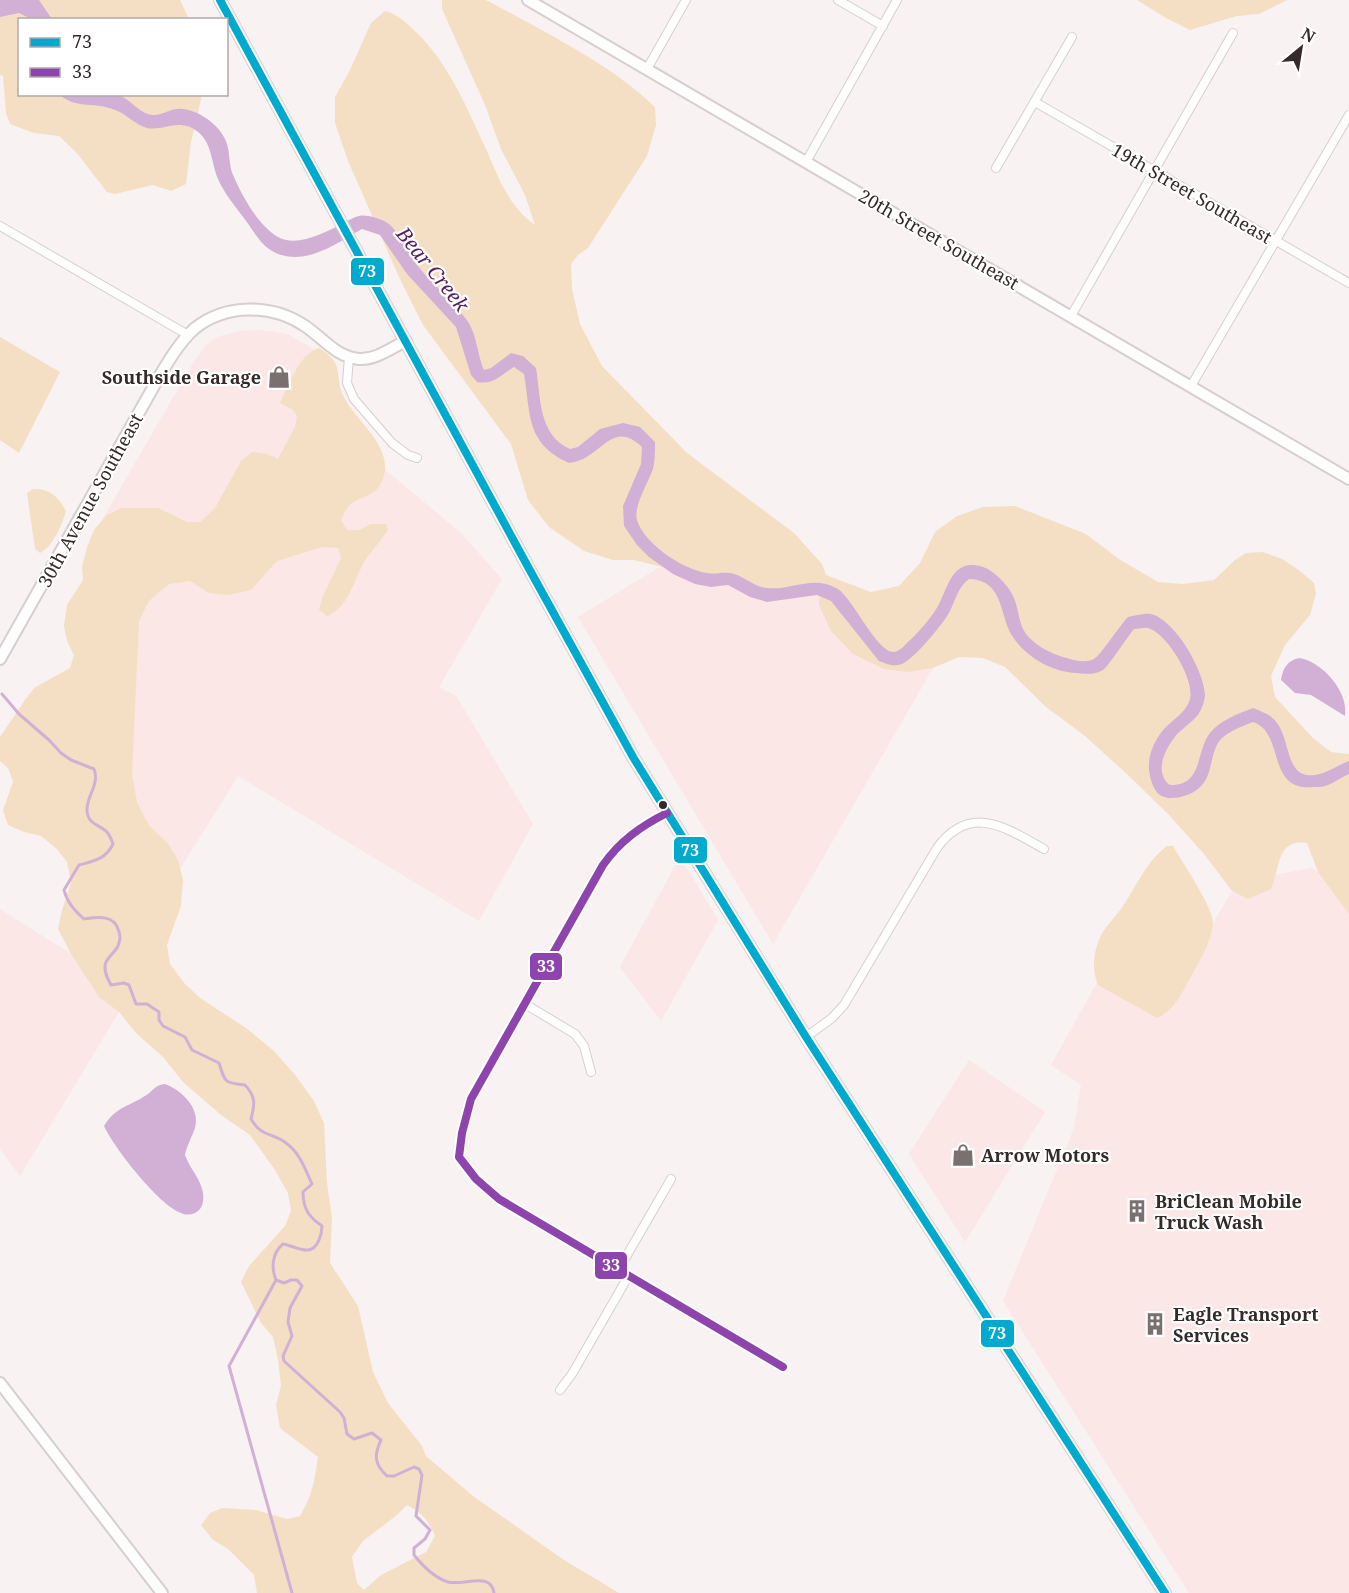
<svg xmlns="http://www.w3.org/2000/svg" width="1349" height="1593" font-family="'Noto Serif',serif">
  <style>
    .built { fill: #fae7e6 }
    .green { fill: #f4dfc5; fill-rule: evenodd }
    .water { fill: #d2b0d5 }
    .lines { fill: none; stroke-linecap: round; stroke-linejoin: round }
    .stream { stroke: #d2b0d5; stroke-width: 3 }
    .street-casing { stroke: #d7cfcf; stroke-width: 10 }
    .secondary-casing { stroke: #d7cfcf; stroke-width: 14 }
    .street { stroke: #fefdfd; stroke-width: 8 }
    .secondary { stroke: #fefdfd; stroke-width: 10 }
    .bus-1-casing { stroke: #fff; stroke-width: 12 }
    .bus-2-casing { stroke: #fff; stroke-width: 12 }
    .bus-1 { stroke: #00a9ce; stroke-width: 8 }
    .bus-2 { stroke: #8e44ad; stroke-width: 8 }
    .bus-dot { fill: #342a29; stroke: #fff; stroke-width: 2 }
    .labels { text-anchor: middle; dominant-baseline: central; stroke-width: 4.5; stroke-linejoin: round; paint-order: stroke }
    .street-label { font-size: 18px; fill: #342a29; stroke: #fff }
    .poi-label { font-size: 18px; font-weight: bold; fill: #342a29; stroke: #fff; text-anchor: start }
    .water-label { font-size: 20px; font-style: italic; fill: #561d5e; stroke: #fff }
    .line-badge { stroke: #fff; stroke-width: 2 }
    .badge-label { font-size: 16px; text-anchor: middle; font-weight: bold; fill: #fff }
  </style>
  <rect width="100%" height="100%" fill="#f8f2f2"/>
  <!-- built -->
  <g class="built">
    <path d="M261 330 287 334 322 354 289 458 208 561 98 527 193 363 205 346 217 337 239 331Z"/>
    <path d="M376 462 461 533 502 579 439 687 456 696 533 824 479 921 238 776 173 880 107 785 127 631 160 579Z"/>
    <path d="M668 562 821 588 877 645 933 668 773 944 578 617Z"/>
    <path d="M680 857 718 920 661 1021 620 967Z"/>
    <path d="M1312 868 1349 892V1593H1189L1003 1301 1074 1128 1081 1085 1051 1065 1099 979 1157 1018 1238 881Z"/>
    <path d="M0 909 71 954 99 997 119 1012 20 1176 0 1149Z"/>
    <path d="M969 1060 1045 1112 965 1242 909 1154Z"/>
  </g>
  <!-- green -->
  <g class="green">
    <path d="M0 0H180L189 19 20 20V94L202 95 191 142 186 184 171 191 153 185 115 194 107 192 76 152 59 136 34 133 10 124 6 113 3 76 0 75Z"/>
    <path d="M442 0H485L492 3C548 34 609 63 655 107L656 125 647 156 588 248 578 255 571 264 572 289 580 324 602 366 687 453 794 533 822 564 826 575 871 592 899 586 920 563 935 532 957 516 983 507 1015 506 1086 534 1119 559 1158 582 1183 584 1214 580 1235 560 1246 553 1263 552 1282 559 1300 571 1314 583 1316 594 1310 615 1285 645 1271 676 1275 697 1313 738 1331 752 1349 754V914L1318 872 1307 843C1276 838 1280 869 1271 889L1248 899 1232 891 1204 854 1169 815 1129 776 1085 736 1046 707 1005 667 983 658 959 657 933 668 908 672 884 669 853 654 831 631 819 605 820 588 759 591 634 560H613L584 551 549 527 528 500 511 444 423 325 399 277 348 161 335 123V97L350 70 371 23 385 11C399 15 404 21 415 31 448 62 467 108 486 149 498 177 509 207 535 225L525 195 501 149 485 105 442 9Z"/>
    <path d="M1137 0H1287L1259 14 1237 16 1190 30 1166 18Z"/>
    <path d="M0 337 60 372 19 453 0 440Z"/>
    <path d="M319 348C348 366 332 377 345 399 359 424 394 448 383 479 376 497 362 495 351 504 346 508 343 516 341 520L347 530H359L371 524H386L388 530C380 542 369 553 362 566 353 584 347 608 327 616L319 610 323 596 341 558 338 548 322 547 277 561 251 590 229 595 209 593 190 581 169 584 149 601 139 621 132 774 137 802 149 826 167 842 178 860 183 880 181 906 167 945 170 964 185 984 200 998 246 1028 274 1051 296 1076 314 1101 324 1123 327 1183 332 1218 330 1263 358 1306 373 1372 388 1403 422 1446 426 1456 473 1496 564 1560 619 1593H257L254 1575 228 1549 213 1540 201 1525 210 1513 222 1508 256 1510 287 1519 300 1516C312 1497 315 1478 318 1457L280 1428 276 1405 281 1386 278 1360 273 1337 261 1323 241 1282 249 1266 285 1226 291 1211 288 1193 275 1170 250 1135 221 1115 183 1082 163 1057 137 1034 119 1012 99 997 71 954 58 929 62 910 71 883 67 862 56 848 41 836 24 832 8 825 3 810 13 782 8 768 0 761V737L25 700 34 688 70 668 74 655 67 641 64 626 67 605 83 580 82 567 87 547 94 530 107 515 121 508H158L187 522H200L215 508 241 461 252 452 267 454 278 459 295 427 297 416 293 410 280 403C289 385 298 355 319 348ZM407 1505C422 1513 428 1520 435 1536L426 1552 381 1575 364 1590 357 1583 352 1557 363 1541 397 1515Z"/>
    <path d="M33 489C49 488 59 497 66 511 62 525 53 546 40 553L35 549 27 493Z"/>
    <path d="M1167 846H1173C1182 862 1214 908 1213 924 1211 944 1198 963 1189 980 1181 995 1173 1011 1157 1018L1098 985C1092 970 1093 955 1099 940 1103 928 1116 917 1123 906 1137 885 1147 861 1167 846Z"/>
  </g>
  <!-- water -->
  <g class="water">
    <path d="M0 0H39L52 19H31L19 13 0 17Z"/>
    <path d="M59 95C73 95 107 91 118 95 131 99 139 114 153 115 163 116 170 107 184 109 202 112 222 127 227 144 230 154 229 166 233 175 242 196 258 225 278 237 297 248 325 232 342 224 347 221 354 217 359 216 367 214 382 219 389 224 401 234 408 253 417 265 432 284 452 300 466 319 477 333 477 354 484 370L491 368 511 353 523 356 536 368C541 397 538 435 570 449L578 447 600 429 623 423 640 427 655 442C655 451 655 461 653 469 648 483 633 507 637 520 644 544 684 570 707 573 717 575 723 571 734 574 745 577 754 587 767 588 792 591 812 574 838 589 853 599 878 654 894 652 900 651 905 645 909 641 918 633 932 617 938 606 948 588 952 557 983 567 993 570 1007 584 1012 594 1018 604 1018 618 1023 629 1031 644 1051 654 1067 658 1075 661 1086 663 1094 659 1101 655 1120 625 1128 617 1134 616 1144 613 1151 614 1175 620 1204 670 1205 695 1205 700 1201 712 1197 716 1190 724 1180 730 1174 738 1165 750 1157 767 1165 780 1168 784 1168 785 1173 785 1203 784 1196 750 1210 733 1220 720 1238 714 1253 708 1262 712 1271 714 1277 723 1292 742 1284 786 1323 773 1332 770 1340 764 1349 761V774C1342 777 1335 782 1328 785 1324 787 1319 787 1314 787 1265 792 1286 733 1253 722 1243 726 1229 731 1221 739 1206 757 1217 784 1187 795 1178 798 1168 800 1160 795 1155 792 1151 782 1150 776 1146 759 1153 742 1164 729 1173 719 1186 713 1190 699 1195 680 1167 633 1148 628 1144 627 1138 629 1134 629 1127 637 1109 666 1103 670 1096 675 1084 674 1076 673 1052 672 1026 657 1013 637 999 617 1005 580 969 579 958 587 956 599 950 611 944 623 914 659 902 664 894 667 887 664 879 661L831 601 817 595 767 602 750 597 728 585 711 587 695 584 673 574 649 557 637 545 624 526 623 506 641 464 642 447C616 422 605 448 583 459 579 461 574 462 569 463 525 443 531 414 524 374L514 367C500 375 494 385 477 382L471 375 456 327 407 274 380 235 362 229C334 245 300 270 269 249 259 242 253 230 246 221 236 207 225 195 218 179 210 160 213 139 192 128 176 120 163 131 147 128 135 125 127 114 115 110 93 101 80 110 59 95Z"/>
    <path d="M1299 658C1321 661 1349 691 1345 716L1311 695 1295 693 1281 680C1283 668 1287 661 1299 658Z"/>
    <path d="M165 1084C181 1090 201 1108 195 1128 192 1137 187 1145 185 1155 190 1169 201 1179 203 1193 204 1201 203 1209 195 1213 190 1215 185 1215 181 1213 159 1205 114 1148 104 1126 116 1106 131 1106 148 1094 154 1089 156 1085 165 1084Z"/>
  </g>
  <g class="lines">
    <!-- stream -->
    <g class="stream">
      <path d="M2 694 19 714 49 740 61 753 71 760 94 769C100 785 86 796 87 811 88 824 99 825 106 831 110 835 111 839 113 844 106 859 94 861 79 865L64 890C67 902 74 910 84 919 98 917 115 914 119 932 121 937 120 941 118 946 115 952 109 956 106 962 103 970 107 978 111 985L124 983 129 985 136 1004H147L159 1012V1020L163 1026 185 1037 192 1050 219 1063C225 1082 224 1083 245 1085 256 1097 255 1104 251 1119 262 1138 272 1132 286 1143 300 1153 305 1169 312 1184L303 1192C303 1209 309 1217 322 1226 322 1234 318 1249 308 1250 301 1251 290 1245 283 1244 272 1253 271 1268 276 1280"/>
      <path d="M276 1280 284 1283 291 1280H297L302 1286 290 1308 288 1322 292 1336 283 1356 284 1361 340 1412 344 1418 347 1434 354 1439 372 1433 381 1440C374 1455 374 1464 387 1476H394L414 1467 419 1469 422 1475 416 1516 430 1530 425 1539 414 1548V1555C422 1565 435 1578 448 1582 464 1586 491 1571 494 1593"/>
      <path d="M276 1280 229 1366 292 1593"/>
    </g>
    <!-- street casing -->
    <g class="street-casing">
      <g id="street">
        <path d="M838 0 883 26"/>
        <path d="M647 69 686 0"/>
        <path d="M1035 102 1349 283"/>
        <path d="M806 162 897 0"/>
        <path d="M996 168 1072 37"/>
        <path d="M0 226 188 335"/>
        <path d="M1071 316 1233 33"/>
        <path d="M349 357 347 383 354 399 392 443 408 455 417 458"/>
        <path d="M1191 386 1349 115"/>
        <path d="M667 813C641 826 620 841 603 865L471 1099 462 1133 459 1157 476 1179 499 1199 783 1367"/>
        <path d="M525 1004 575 1034 584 1046 591 1072"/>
        <path d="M806 1037 832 1018 844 1005 937 848C970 803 1005 827 1044 849"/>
        <path d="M619 1269 671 1179"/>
        <path d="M560 1390 572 1374 629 1275"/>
      </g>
    </g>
    <!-- secondary casing -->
    <g class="secondary-casing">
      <g id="secondary">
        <path d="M220 0 527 565 633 757 806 1037 1165 1593"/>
        <path d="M528 0 1349 479"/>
        <path d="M0 659 159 377C169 360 179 343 194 329 226 303 272 304 305 326 323 338 336 357 359 359 376 360 391 348 406 341"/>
        <path d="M0 1383 162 1593"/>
      </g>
    </g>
    <!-- street -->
    <use href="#street" class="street"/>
    <!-- secondary -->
    <use href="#secondary" class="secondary"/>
    <!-- bus-1 casing -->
    <g class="bus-1-casing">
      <path id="bus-1" d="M220 0 527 565 633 757 806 1037 1165 1593"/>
    </g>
    <!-- bus-2 casing -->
    <g class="bus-2-casing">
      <path id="bus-2" d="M667 813C641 826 620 841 603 865L471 1099 462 1133 459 1157 476 1179 499 1199 783 1367"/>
    </g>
    <!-- bus-1 -->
    <use href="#bus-1" class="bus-1"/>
    <!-- bus-2 -->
    <use href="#bus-2" class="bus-2"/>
  </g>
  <!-- icons -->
  <defs>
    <g id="shop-bare" transform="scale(1.8)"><path d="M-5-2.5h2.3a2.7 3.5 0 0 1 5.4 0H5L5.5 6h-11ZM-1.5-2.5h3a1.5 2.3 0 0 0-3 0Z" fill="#79706f" stroke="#fff" stroke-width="2.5" paint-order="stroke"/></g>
    <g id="building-bare" transform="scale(1.8)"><path d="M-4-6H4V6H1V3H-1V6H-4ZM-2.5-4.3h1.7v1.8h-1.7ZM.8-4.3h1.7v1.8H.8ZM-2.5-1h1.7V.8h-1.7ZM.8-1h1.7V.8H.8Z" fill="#79706f" stroke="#fff" stroke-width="2.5" paint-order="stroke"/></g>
  </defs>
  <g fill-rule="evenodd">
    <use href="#shop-bare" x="279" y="377"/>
    <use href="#shop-bare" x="963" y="1155"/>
    <use href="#building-bare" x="1137" y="1211"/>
    <use href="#building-bare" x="1155" y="1324"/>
  </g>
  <!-- markers -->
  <circle class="bus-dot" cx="663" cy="805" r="5"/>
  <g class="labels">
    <!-- street labels -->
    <g class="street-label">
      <text transform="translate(1192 193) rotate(30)">19th Street Southeast</text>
      <text transform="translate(939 239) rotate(30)">20th Street Southeast</text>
      <text transform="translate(90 500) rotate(-61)">30th Avenue Southeast</text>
    </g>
    <!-- poi labels -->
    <g class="poi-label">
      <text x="261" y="377" text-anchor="end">Southside Garage</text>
      <text x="981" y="1155">Arrow Motors</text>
      <text x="1155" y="1201">BriClean Mobile<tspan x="1155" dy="21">Truck Wash</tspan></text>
      <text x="1173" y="1314">Eagle Transport<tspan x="1173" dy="21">Services</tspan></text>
    </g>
    <!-- water labels -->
    <g class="water-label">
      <text transform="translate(433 269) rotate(51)">Bear Creek</text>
    </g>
  </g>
  <g class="line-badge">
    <rect x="350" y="257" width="35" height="29" rx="6" fill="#00a9ce"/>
    <rect x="673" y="836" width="35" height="28" rx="6" fill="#00a9ce"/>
    <rect x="529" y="952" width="34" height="29" rx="6" fill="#8e44ad"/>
    <rect x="594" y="1251" width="34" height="29" rx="6" fill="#8e44ad"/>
    <rect x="980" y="1319" width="35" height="29" rx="6" fill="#00a9ce"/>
  </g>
  <g class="badge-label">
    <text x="367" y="277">73</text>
    <text x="690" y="856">73</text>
    <text x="546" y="972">33</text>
    <text x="611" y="1271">33</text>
    <text x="997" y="1339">73</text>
  </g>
  <!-- legend -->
  <rect x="18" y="18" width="210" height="78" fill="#ffffff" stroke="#aeaaa9" stroke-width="1.5"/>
  <rect x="30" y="38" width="30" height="9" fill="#00a9ce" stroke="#aeaaa9" stroke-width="1.5"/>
  <text x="72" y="48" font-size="18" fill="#342a29">73</text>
  <rect x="30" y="68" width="30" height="9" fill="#8e44ad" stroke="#aeaaa9" stroke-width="1.5"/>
  <text x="72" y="78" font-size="18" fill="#342a29">33</text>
  <!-- north arrow -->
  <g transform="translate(1301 48) rotate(30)" stroke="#ffffff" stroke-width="4.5" paint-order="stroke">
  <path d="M0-4.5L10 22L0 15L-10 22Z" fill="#342a29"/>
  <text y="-9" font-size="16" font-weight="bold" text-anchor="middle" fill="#342a29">N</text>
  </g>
</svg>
